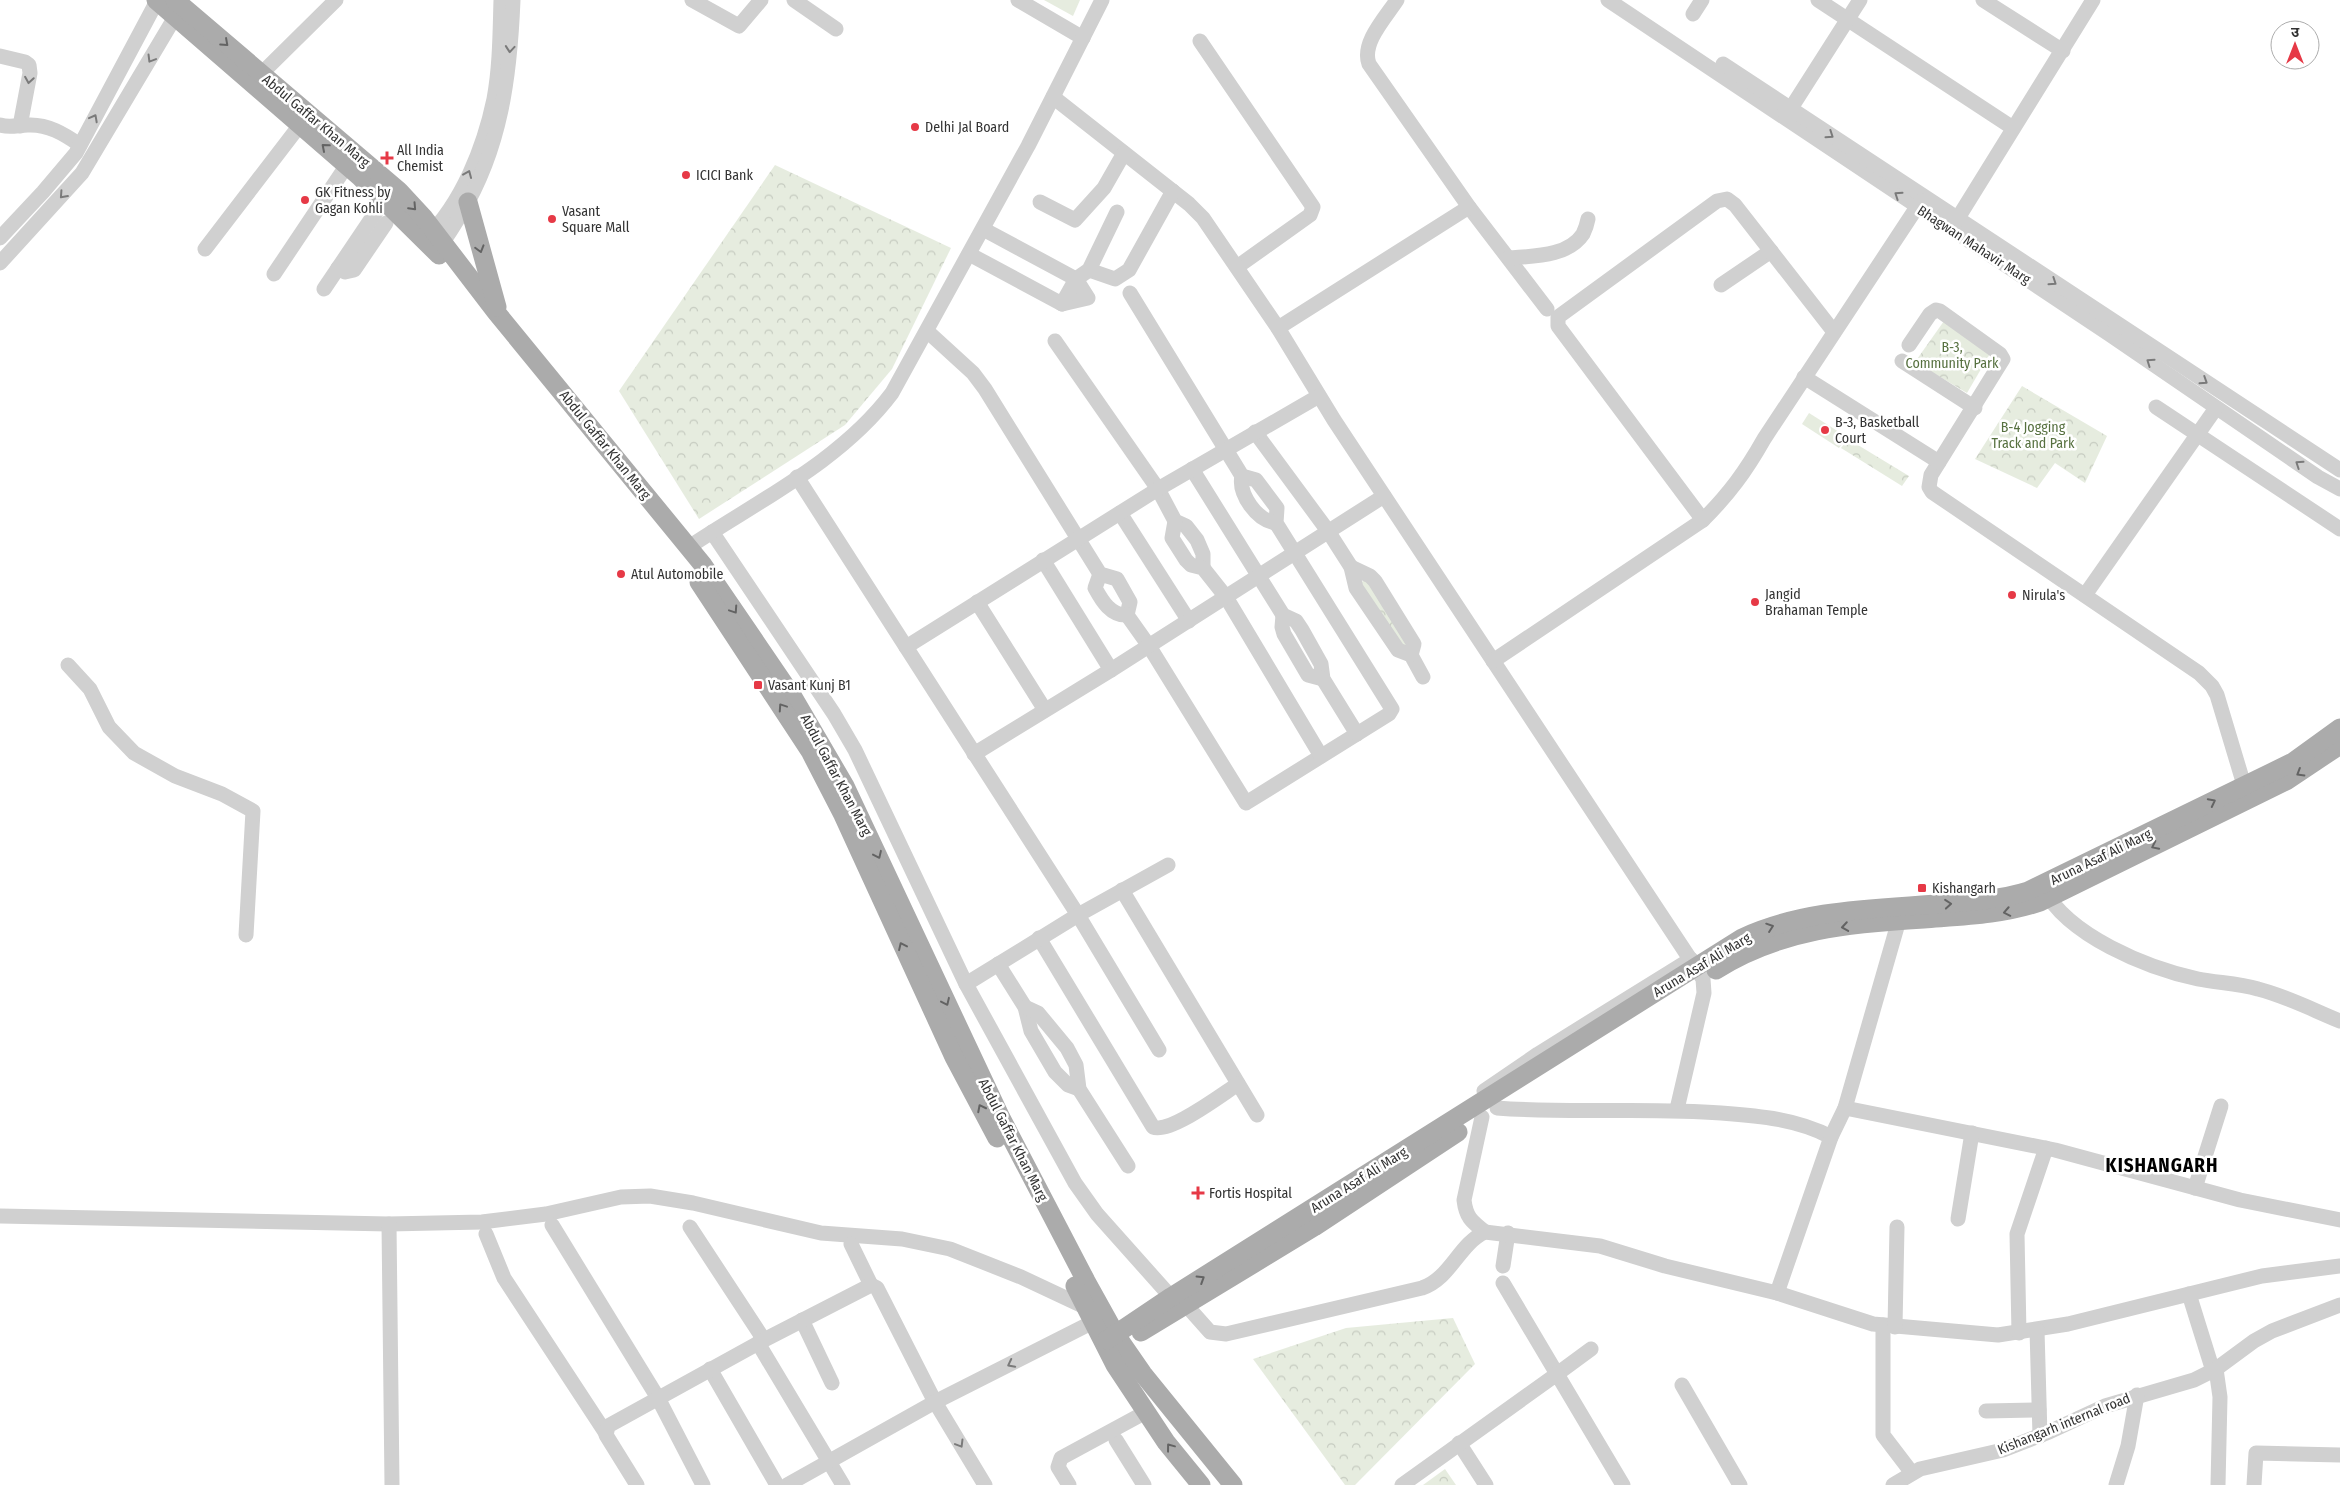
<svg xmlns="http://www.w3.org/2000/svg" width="2340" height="1485" font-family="'Fira Sans Condensed','Noto Sans Devanagari',sans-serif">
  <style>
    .green { fill: #e6ecdf }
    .park { fill: url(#park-crowns) }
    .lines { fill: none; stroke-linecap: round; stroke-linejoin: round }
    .minor { stroke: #d0d0d0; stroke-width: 15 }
    .major { stroke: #ababab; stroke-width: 19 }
    .oneway { stroke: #636363 }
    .oneway2 { stroke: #7a7a7a }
    .poi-dot { fill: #e63946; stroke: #fff; stroke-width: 2 }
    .labels { text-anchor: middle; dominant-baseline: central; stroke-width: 5; stroke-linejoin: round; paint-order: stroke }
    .street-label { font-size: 14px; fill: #333; stroke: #fff }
    .poi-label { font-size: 14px; fill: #333; stroke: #fff; text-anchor: start }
    .park-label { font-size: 14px; fill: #56703f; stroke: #fff }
    .district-label { font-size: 19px; font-weight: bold; letter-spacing: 1px; fill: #000; stroke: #fff }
  </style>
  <defs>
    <pattern id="park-crowns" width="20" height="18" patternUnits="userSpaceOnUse" patternTransform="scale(1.25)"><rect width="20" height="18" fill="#e6ecdf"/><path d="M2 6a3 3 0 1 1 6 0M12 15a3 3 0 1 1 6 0" fill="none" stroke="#c6cbc0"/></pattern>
  </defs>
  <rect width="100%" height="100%" fill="#fff"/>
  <!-- green -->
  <g class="green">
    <path d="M1044 0H1080L1073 16Z"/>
    <path d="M1809 413 1847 437 1839 448 1802 424Z"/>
  </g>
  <!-- park -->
  <g class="park">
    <path d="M775 165 951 248 892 369 845 425 699 519 619 391Z"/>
    <path d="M1944 321 1991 352 1967 393 1915 362Z"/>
    <path d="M2022 386 2107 436 2085 483 2055 463 2037 488 1975 459Z"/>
    <path d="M1848 439 1909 476 1902 486 1841 448Z"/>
    <path d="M1370 577 1416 656 1401 649 1358 584Z"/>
    <path d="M1453 1318 1475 1364 1355 1485H1345L1253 1359 1346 1328Z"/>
    <path d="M1445 1469 1456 1485H1423Z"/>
  </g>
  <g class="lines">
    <!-- minor -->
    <g class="minor">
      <path d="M692 0 739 26 761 0"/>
      <path d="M794 0 836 29"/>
      <path d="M1018 0 1083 38"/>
      <path d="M1397 0C1386 17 1361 43 1369 64L1469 207 1547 309"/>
      <path d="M1608 0 2109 334 2318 477 2340 489"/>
      <path d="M1818 0 2013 128"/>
      <path d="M1983 0 2063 51"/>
      <path d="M1693 14 1702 0"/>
      <path d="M1200 41 1313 207 1310 215 1237 267"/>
      <path d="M0 56 25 62 29 65 30 73 20 126"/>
      <path d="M1723 64 2340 470"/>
      <path d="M260 75 336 0"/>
      <path d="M1053 97 1189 204 1203 218 1278 328 1334 420 1696 968 1703 979 1704 993 1677 1109"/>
      <path d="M1786 116 1860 0"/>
      <path d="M0 125C10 128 18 125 28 125 48 124 64 134 80 145"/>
      <path d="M1040 202 1075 220 1104 188 1124 153"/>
      <path d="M1953 226 2093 0"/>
      <path d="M0 238 43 192 76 153 157 1"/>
      <path d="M426 238C462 203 484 147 494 99 500 67 500 33 501 0"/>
      <path d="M435 248C447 240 453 226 461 214 501 148 510 76 513 0"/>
      <path d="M205 249 300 125"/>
      <path d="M969 254 1062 304 1088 298 1076 279 983 229"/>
      <path d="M1509 258C1532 256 1568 257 1583 234 1585 230 1587 224 1588 219"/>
      <path d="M0 263 82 173 175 17"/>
      <path d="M338 268 345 272 354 270 386 223"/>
      <path d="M1089 270 1115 279 1129 270 1173 191"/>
      <path d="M274 274 347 165"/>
      <path d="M1721 285 1771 251"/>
      <path d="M324 289 384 200"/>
      <path d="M1062 304 1076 279 1089 270 1117 212"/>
      <path d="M1278 328 1469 207"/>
      <path d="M927 331 973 373 985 389 1100 574 1117 579 1130 602 1127 615 1149 646 1246 803 1389 714 1392 709 1276 523 1277 508 1256 480 1242 476 1130 293"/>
      <path d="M1055 341 1158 489 1175 521 1186 526 1197 540 1203 554V568"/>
      <path d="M1909 345 1930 314 1936 310 1940 311 2000 354 2003 359 1931 475 1929 487 1932 492 2199 673 2212 686 2217 695 2244 785"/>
      <path d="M1902 361 1975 408"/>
      <path d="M1804 377 1939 462"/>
      <path d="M2156 407 2340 529"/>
      <path d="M1255 432 1328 531 1351 567 1356 588 1398 650 1411 655 1423 677"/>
      <path d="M1192 469 1283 615 1296 621 1302 630 1321 664 1323 679 1357 734"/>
      <path d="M1242 476C1238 494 1257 521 1276 523"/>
      <path d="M797 477 1078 915 1159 1050"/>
      <path d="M1120 513 1189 621"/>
      <path d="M1703 520 1558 326V317L1717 201 1727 199 1735 205 1834 332"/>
      <path d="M1175 521 1172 538 1186 560 1191 565 1203 568 1226 597 1321 756"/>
      <path d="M712 532 834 714 855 750 966 984 1075 1183 1097 1214 1171 1297"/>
      <path d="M689 547C758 501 841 461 892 393L1028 146 1102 0"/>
      <path d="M1043 560 1111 670"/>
      <path d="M1351 567 1370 576 1375 581 1414 644 1411 655"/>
      <path d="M1100 574 1095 588C1102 601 1111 616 1127 615"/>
      <path d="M2085 595 2216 408"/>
      <path d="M977 602 1045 710"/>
      <path d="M1283 615 1282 627 1284 634 1308 675 1323 679"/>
      <path d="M906 647 1158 489 1319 396"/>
      <path d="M1493 661 1703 520C1729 494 1746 471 1764 439L1921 201"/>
      <path d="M68 665 90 689 109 727 134 753 175 776 222 794 253 811 246 935"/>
      <path d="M974 754 1111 670 1384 496"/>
      <path d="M2043 888C2068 936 2147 968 2198 979 2218 983 2238 983 2258 989 2286 996 2313 1010 2340 1021"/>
      <path d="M1122 890 1257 1115"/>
      <path d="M1039 938 1153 1127C1170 1134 1221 1095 1238 1084"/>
      <path d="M998 964 1025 1007 1031 1031 1055 1072 1068 1085 1079 1089"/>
      <path d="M966 984 1078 915 1168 865"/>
      <path d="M1025 1007 1038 1013 1067 1048 1076 1065 1079 1089 1128 1166"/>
      <path d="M1484 1091 1538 1054 1691 959"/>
      <path d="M1497 1108C1572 1114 1647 1107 1721 1113 1760 1116 1797 1119 1831 1137L1777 1293"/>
      <path d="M1845 1108 2055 1150 2240 1200 2340 1220"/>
      <path d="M1482 1117 1464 1200C1466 1217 1471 1221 1485 1232"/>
      <path d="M1831 1137 1845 1108 1899 920"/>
      <path d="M2195 1188 2221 1106"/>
      <path d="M0 1216 389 1224 482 1222 546 1214 621 1197 650 1196 693 1203 821 1233 902 1239 950 1249 1021 1277 1087 1308"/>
      <path d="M1958 1219 1972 1133"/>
      <path d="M389 1224 392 1485"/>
      <path d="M552 1225 658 1398 703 1485"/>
      <path d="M690 1227 764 1340"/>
      <path d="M486 1234 504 1278 605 1432"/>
      <path d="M851 1244 871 1285"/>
      <path d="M1503 1266 1508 1233"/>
      <path d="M1503 1283 1557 1374 1591 1349"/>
      <path d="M2189 1294 2213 1371"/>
      <path d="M1186 1305 1210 1332 1226 1334 1422 1288C1450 1279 1459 1244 1485 1232L1600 1246 1665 1266 1777 1293 1873 1324 1998 1335 2068 1324 2262 1276 2340 1266"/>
      <path d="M802 1320 832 1383"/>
      <path d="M1883 1325V1435L1912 1473"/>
      <path d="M1895 1327 1897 1227"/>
      <path d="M2037 1330 2040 1436"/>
      <path d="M2019 1333 2017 1234 2046 1148"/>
      <path d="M758 1343 843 1485"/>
      <path d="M710 1369 777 1485"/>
      <path d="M2216 1369 2220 1397 2218 1485"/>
      <path d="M1682 1385 1740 1485"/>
      <path d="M1986 1411 2039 1410"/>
      <path d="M1116 1440 1144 1485"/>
      <path d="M1459 1443 1486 1485"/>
      <path d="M637 1485 606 1435 608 1426 764 1340 871 1285 877 1288 935 1402 985 1485"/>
      <path d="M787 1485 935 1402 1093 1322"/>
      <path d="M1069 1485 1058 1467 1061 1458 1146 1412"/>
      <path d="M1402 1485 1557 1374 1623 1485"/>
      <path d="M1893 1485 1920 1469 2003 1450 2049 1432 2105 1406 2194 1380 2216 1369 2254 1341 2272 1331 2340 1305"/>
      <path d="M2116 1485 2128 1446 2137 1395"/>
      <path d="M2254 1485 2256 1453 2340 1455"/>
    </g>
    <!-- major -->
    <g class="major">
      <path d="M156 0 359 176 439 255"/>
      <path d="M175 0 399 191 424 218 496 312 703 565 793 697 845 786 1001 1118 1086 1281 1116 1335 1143 1374 1233 1485"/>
      <path d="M468 202 497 307"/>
      <path d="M699 582 810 751 843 815 954 1057 997 1138"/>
      <path d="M1716 970C1778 930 1852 923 1924 919 1963 916 2002 915 2040 902L2286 781 2340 745"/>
      <path d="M1075 1286 1115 1365 1166 1442 1201 1485"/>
      <path d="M1141 1332 1314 1227 1458 1132"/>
      <path d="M1107 1340 1171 1297 1742 938C1806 908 1880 909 1949 903 1976 901 2002 899 2028 891L2293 762 2340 728"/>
    </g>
  </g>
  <!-- one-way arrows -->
  <defs><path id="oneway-chevron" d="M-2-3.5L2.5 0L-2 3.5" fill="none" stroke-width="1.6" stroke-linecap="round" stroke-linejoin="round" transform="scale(1.25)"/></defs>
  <g class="oneway">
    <use href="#oneway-chevron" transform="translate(225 43) rotate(42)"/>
    <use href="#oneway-chevron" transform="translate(325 147) rotate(-139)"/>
    <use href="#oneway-chevron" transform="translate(413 207) rotate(47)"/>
    <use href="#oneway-chevron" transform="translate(480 249) rotate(74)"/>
    <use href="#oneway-chevron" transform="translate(734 610) rotate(56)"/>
    <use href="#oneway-chevron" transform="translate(782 707) rotate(-124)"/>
    <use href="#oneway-chevron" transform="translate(2300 773) rotate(149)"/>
    <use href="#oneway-chevron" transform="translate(2212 802) rotate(-27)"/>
    <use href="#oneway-chevron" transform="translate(2155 846) rotate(154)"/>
    <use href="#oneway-chevron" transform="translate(878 855) rotate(65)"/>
    <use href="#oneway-chevron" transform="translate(1948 904) rotate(-5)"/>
    <use href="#oneway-chevron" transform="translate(2007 912) rotate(169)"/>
    <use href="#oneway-chevron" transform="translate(1770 927) rotate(-19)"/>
    <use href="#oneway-chevron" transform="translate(1845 927) rotate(171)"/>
    <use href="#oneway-chevron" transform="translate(902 946) rotate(-115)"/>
    <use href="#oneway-chevron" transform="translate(946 1002) rotate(65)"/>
    <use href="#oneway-chevron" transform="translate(981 1108) rotate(-117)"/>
    <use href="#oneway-chevron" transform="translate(1201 1279) rotate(-32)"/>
    <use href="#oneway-chevron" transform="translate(1170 1447) rotate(-127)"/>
  </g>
  <g class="oneway2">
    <use href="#oneway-chevron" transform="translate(510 49) rotate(95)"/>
    <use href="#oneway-chevron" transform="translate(151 59) rotate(121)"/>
    <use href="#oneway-chevron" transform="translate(29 80) rotate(99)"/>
    <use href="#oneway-chevron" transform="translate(94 118) rotate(-62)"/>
    <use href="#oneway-chevron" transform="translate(1830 135) rotate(34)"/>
    <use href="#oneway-chevron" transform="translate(468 174) rotate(-67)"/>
    <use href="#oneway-chevron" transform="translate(63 195) rotate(132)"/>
    <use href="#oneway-chevron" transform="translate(1898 195) rotate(-146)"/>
    <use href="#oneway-chevron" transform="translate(2053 282) rotate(34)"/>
    <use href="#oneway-chevron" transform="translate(2150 362) rotate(-145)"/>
    <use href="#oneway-chevron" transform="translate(2204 381) rotate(33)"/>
    <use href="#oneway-chevron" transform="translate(2299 464) rotate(-146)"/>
    <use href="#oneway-chevron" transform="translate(1011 1364) rotate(153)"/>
    <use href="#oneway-chevron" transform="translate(960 1444) rotate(59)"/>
  </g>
  <!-- markers -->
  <g class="poi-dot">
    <circle cx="915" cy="127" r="5"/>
    <path d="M384.5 150.5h5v5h5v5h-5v5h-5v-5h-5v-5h5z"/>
    <circle cx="686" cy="175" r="5"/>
    <circle cx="305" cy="200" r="5"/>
    <circle cx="552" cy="219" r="5"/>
    <circle cx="1825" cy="430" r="5"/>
    <circle cx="621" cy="574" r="5"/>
    <circle cx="2012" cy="595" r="5"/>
    <circle cx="1755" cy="602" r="5"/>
    <rect x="753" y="680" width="10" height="10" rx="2.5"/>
    <rect x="1917" y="883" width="10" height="10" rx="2.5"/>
    <path d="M1195.5 1185.5h5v5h5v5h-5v5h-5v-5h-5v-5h5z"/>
  </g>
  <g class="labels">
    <!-- street labels -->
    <g class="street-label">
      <text transform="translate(316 121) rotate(40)">Abdul Gaffar Khan Marg</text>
      <text transform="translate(1974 245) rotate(33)">Bhagwan Mahavir Marg</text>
      <text transform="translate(605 445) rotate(51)">Abdul Gaffar Khan Marg</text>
      <text transform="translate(836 775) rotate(62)">Abdul Gaffar Khan Marg</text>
      <text transform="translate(2101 857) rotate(-26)">Aruna Asaf Ali Marg</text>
      <text transform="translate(1702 965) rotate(-31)">Aruna Asaf Ali Marg</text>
      <text transform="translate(1013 1140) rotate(63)">Abdul Gaffar Khan Marg</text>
      <text transform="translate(1359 1180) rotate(-32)">Aruna Asaf Ali Marg</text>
      <text transform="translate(2064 1424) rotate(-22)">Kishangarh internal road</text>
    </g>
    <!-- poi labels -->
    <g class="poi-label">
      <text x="925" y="127">Delhi Jal Board</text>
      <text x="397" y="150">All India<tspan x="397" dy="16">Chemist</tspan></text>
      <text x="696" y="175">ICICI Bank</text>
      <text x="315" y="192">GK Fitness by<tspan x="315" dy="16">Gagan Kohli</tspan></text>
      <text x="562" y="211">Vasant<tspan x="562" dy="16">Square Mall</tspan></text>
      <text x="1835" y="422">B-3, Basketball<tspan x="1835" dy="16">Court</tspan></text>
      <text x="631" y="574">Atul Automobile</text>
      <text x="1765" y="594">Jangid<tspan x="1765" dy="16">Brahaman Temple</tspan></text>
      <text x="2022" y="595">Nirula's</text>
      <text x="768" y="685">Vasant Kunj B1</text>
      <text x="1932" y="888">Kishangarh</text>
      <text x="1209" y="1193">Fortis Hospital</text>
    </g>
    <!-- park labels -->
    <g class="park-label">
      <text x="1952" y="347">B-3,<tspan x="1952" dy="16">Community Park</tspan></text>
      <text x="2033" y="427">B-4 Jogging<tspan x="2033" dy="16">Track and Park</tspan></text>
    </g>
    <!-- district labels -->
    <g class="district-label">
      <text x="2162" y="1165">KISHANGARH</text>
    </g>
  </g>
  <!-- north arrow -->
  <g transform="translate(2295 45)"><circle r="24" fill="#ffffff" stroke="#adadad"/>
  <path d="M0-4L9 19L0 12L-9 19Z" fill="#e63946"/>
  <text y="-8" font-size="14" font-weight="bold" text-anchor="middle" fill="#333333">उ</text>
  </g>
</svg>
